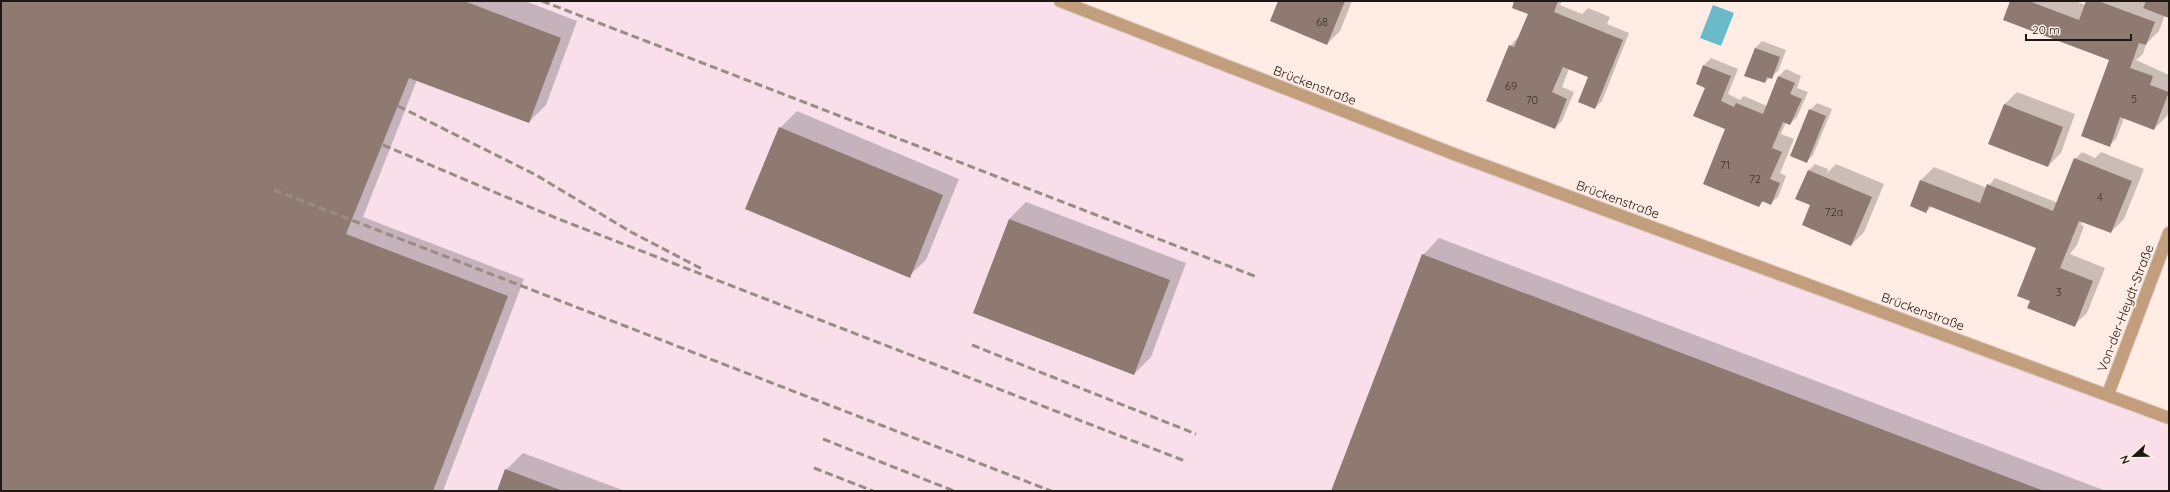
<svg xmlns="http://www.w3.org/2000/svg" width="2170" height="492" font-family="Quicksand,sans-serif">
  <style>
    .industrial { fill: #f8dfe9 }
    .water { fill: #6abac9 }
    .shadow { fill: #0003 }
    .building { fill: #8e7a71 }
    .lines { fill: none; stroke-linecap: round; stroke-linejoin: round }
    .street-casing { stroke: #dbcac3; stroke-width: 14 }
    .street { stroke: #c29e7c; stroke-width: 12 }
    .rail { stroke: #998b85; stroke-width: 3; stroke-dasharray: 8 4; stroke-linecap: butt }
    .labels { text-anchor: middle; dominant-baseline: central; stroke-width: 4; stroke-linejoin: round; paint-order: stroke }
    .number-label { font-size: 11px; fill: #3b302b }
    .street-label { font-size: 13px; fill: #1f1714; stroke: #ffece4 }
  </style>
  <rect width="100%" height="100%" fill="#ffece4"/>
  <!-- industrial -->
  <path class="industrial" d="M1 1H1060L2169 418V491H1Z"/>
  <!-- water -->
  <path class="water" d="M1713 5 1734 13 1721 46 1700 38Z"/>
  <!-- shadow -->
  <g class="shadow">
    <path d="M1 1H525L577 21 546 105 529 122 417 80 363 217 524 279 443 491H1Z"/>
    <path d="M1279 1H1352L1340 31 1327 44Z"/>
    <path d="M1516 1H1562L1560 5 1582 14 1588 8 1610 17 1607 24 1629 33 1602 101 1595 108 1589 77 1569 69 1562 87 1574 92 1562 121 1555 128 1510 46 1520 35 1529 14Z"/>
    <path d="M2011 1H2075L2086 5 2087 1H2169V17L2165 15 2159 31 2146 44 2143 54 2136 60 2169 75V111L2167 116 2154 129 2124 118 2116 139 2109 146 2110 59Z"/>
    <path d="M1762 41 1786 50 1778 71 1765 82 1746 75 1755 48Z"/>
    <path d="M1711 58 1738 69 1728 94 1740 100 1744 96 1767 106 1779 76 1786 69 1801 76 1797 88 1808 92 1797 117 1790 124 1786 122 1781 134 1794 139 1780 173 1786 176 1778 197 1771 203 1764 201 1759 206 1707 87 1697 83 1704 65Z"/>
    <path d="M2017 92 2075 114 2061 153 2048 166 2004 105Z"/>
    <path d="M1817 103 1832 109 1813 155 1806 162 1810 110Z"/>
    <path d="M797 111 959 179 926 260 909 276 780 128Z"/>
    <path d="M2082 152 2095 158 2101 152 2144 169 2124 219 2111 232 2082 221 2081 225 2084 226 2077 245 2070 254 2105 268 2087 313 2074 325 2031 300 2038 248 1932 206 1926 212 1911 206 1921 180 1934 167 1987 188 1995 178 2058 203 2075 159Z"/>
    <path d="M1815 164 1828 169 1827 173 1836 164 1884 184 1864 232 1851 245 1811 205 1809 170Z"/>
    <path d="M1026 202 1186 263 1151 357 1134 374 1009 219Z"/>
    <path d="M1439 238 2106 491H1332L1423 255Z"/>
    <path d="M523 453 625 491H498L506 470Z"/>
  </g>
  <!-- building -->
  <g class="building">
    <path d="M1 1H464L561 38 529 123 409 78 346 234 508 296 433 491H1Z"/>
    <path d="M1278 1H1345L1327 45 1270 21Z"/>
    <path d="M1514 1H1558L1554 12 1623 40 1595 109 1578 102 1588 77 1563 67 1552 92 1567 99 1555 129 1486 101 1509 45 1514 47 1528 14 1512 8Z"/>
    <path d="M2010 1H2029L2079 20 2086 1H2098L2155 22 2146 45 2139 43 2130 68 2153 76 2150 85 2169 92 2154 130 2120 117 2110 147 2081 136 2109 60 2003 20Z"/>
    <path d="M2146 1H2169V18L2143 8Z"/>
    <path d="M1755 48 1780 57 1772 79 1767 77 1765 83 1744 76Z"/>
    <path d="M1703 65 1731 76 1721 101 1734 107 1736 103 1763 114 1778 76 1795 83 1790 94 1802 99 1790 125 1783 122 1772 148 1782 152 1770 179 1780 183 1771 205 1762 201 1759 207 1703 184 1725 129 1693 116 1705 88 1696 84Z"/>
    <path d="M2004 104 2063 127 2048 167 1988 144Z"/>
    <path d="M1809 109 1826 116 1807 163 1790 156Z"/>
    <path d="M779 127 943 195 910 278 745 209Z"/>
    <path d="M2074 158 2132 181 2111 233 2079 221 2060 268 2093 281 2075 327 2027 308 2030 301 2017 296 2036 248 1929 206 1926 213 1910 206 1920 180 1980 203 1987 184 2053 211Z"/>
    <path d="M1808 170 1872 197 1851 246 1802 225 1810 205 1795 199Z"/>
    <path d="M1009 219 1170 280 1134 375 973 313Z"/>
    <path d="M1422 254 2044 491H1331Z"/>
    <path d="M505 469 563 491H497Z"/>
  </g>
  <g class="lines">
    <!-- street casing -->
    <g class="street-casing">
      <g id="street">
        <path d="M1060 1 1459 156 2169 418"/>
        <path d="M2108 394 2169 233"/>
      </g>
    </g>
    <!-- street -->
    <use href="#street" class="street"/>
    <!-- rail -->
    <g class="rail">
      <path d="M542 1 1257 277"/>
      <path d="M398 106 536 175 631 232 704 270"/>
      <path d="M383 145 556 218 1185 461"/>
      <path d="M274 190 1051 491"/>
      <path d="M972 345 1196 434"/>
      <path d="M823 439 954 491"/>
      <path d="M814 468 873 491"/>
    </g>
  </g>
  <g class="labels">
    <!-- number labels -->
    <g class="number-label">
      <text x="1322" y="22">68</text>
      <text x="1511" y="86">69</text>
      <text x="2134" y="99">5</text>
      <text x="1532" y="100">70</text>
      <text x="1725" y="165">71</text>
      <text x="1755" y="179">72</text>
      <text x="2100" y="197">4</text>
      <text x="1834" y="212">72a</text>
      <text x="2059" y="292">3</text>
    </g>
    <!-- street labels -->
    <g class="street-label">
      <text transform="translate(1315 85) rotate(21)">Brückenstraße</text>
      <text transform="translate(1618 199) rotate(20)">Brückenstraße</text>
      <text transform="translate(2125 308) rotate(-69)">Von-der-Heydt-Straße</text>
      <text transform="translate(1923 311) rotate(20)">Brückenstraße</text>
    </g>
  </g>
  <!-- border -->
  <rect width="2170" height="492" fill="none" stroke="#1f1714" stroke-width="4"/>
  <!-- north arrow -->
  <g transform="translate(2134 456) rotate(248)" stroke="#ffece4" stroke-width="3" paint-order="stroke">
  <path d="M0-3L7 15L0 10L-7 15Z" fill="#1f1714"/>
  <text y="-6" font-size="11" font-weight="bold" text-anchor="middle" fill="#1f1714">N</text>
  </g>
  <!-- scale -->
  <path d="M2026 34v6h105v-6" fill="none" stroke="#1f1714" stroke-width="2"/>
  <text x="2032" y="34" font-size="12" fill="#1f1714" stroke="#ffece4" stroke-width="3" paint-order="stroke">20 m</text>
</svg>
